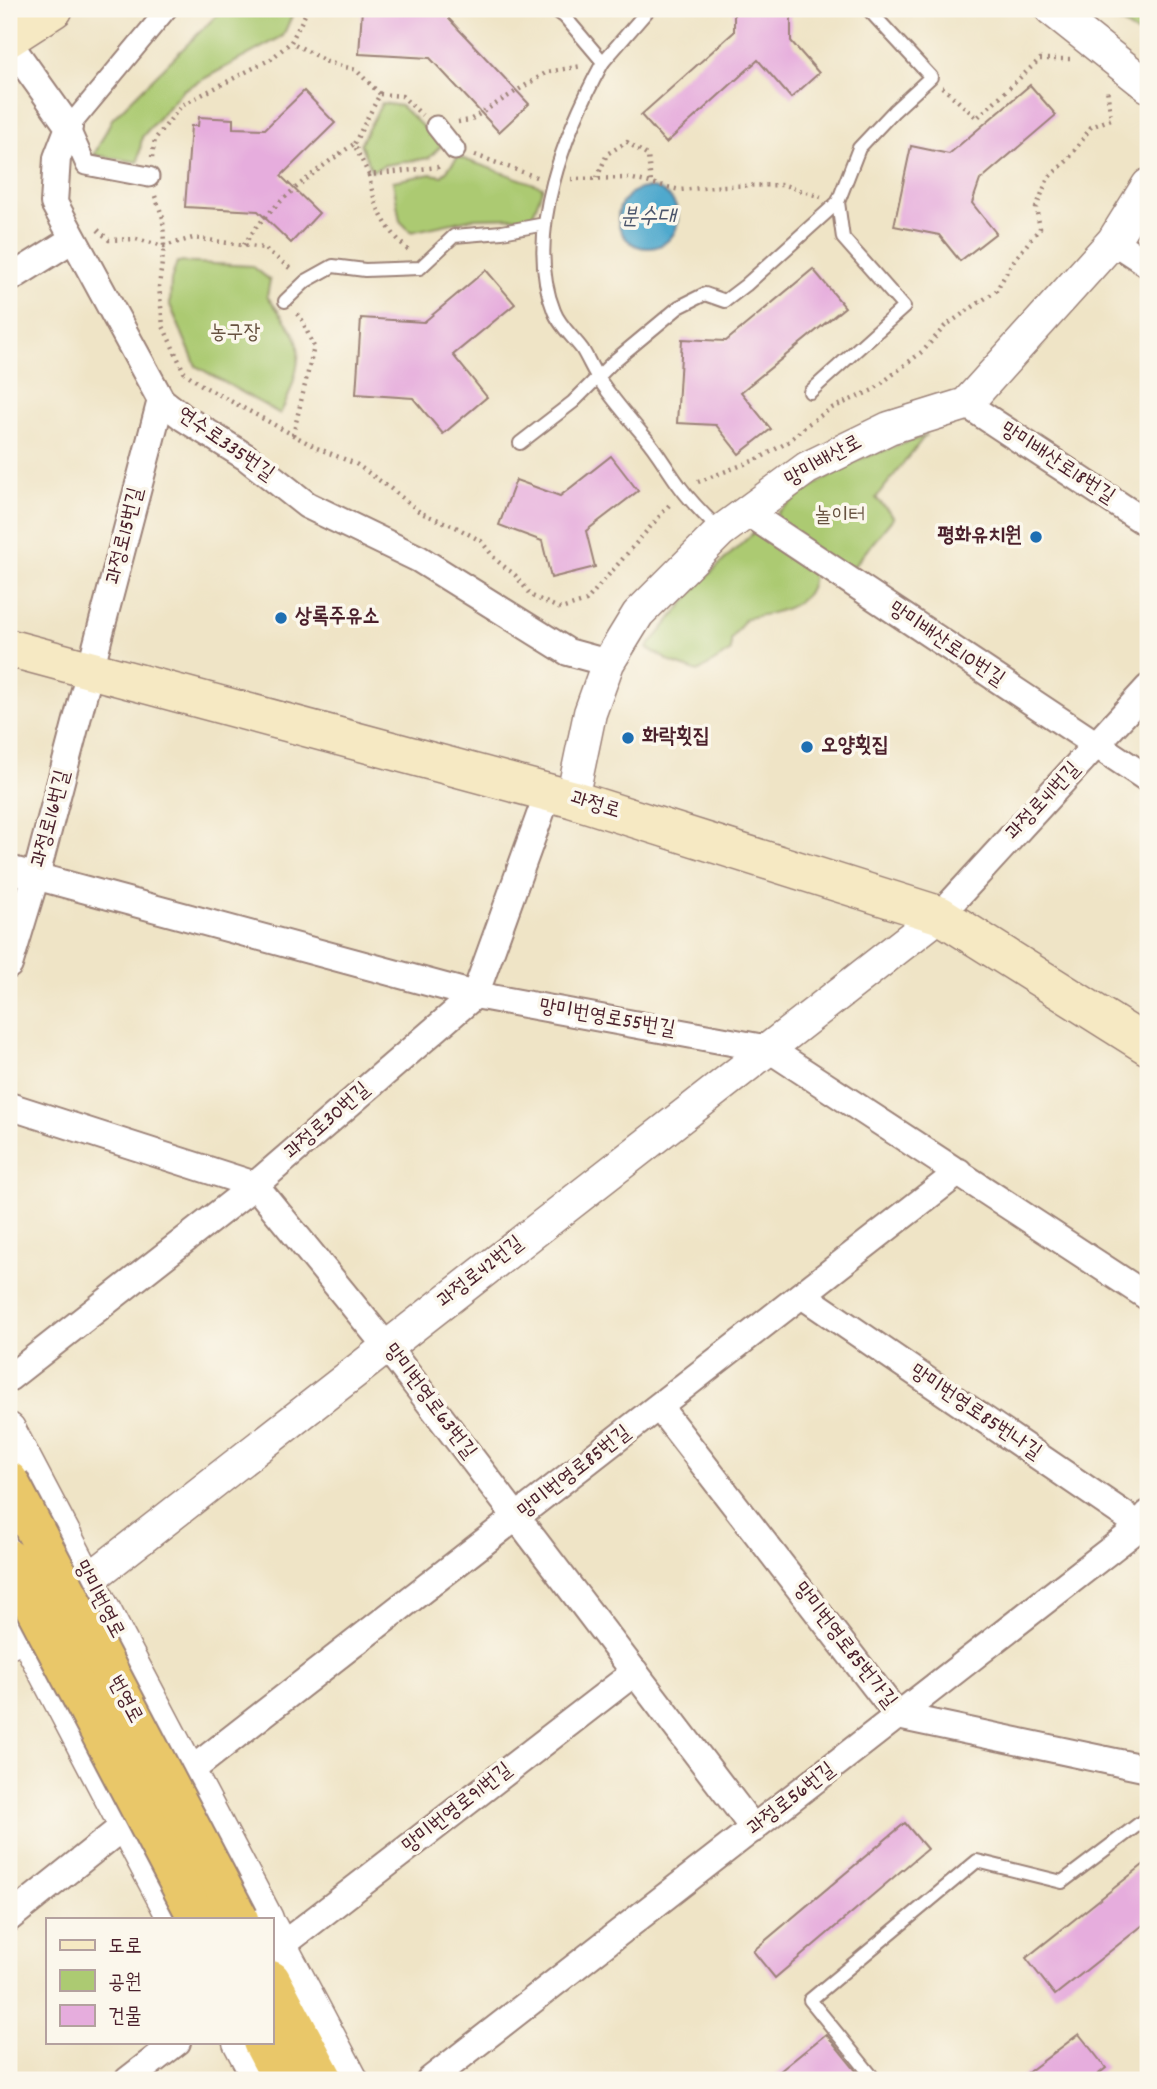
<svg xmlns="http://www.w3.org/2000/svg" width="1157" height="2089" font-family="Dekko,'Poor Story',sans-serif">
  <style>
    .green { fill: #acca72; stroke: #7b744e; stroke-width: 2 }
    .water { fill: #4fa9cd; stroke: #4c647c; stroke-width: 2 }
    .building { fill: #e6addd }
    .lines { fill: none; stroke-linecap: round; stroke-linejoin: round }
    .service-casing { stroke: #9c8278; stroke-width: 16 }
    .pedestrian-casing { stroke: #9c8278; stroke-width: 23 }
    .minor-casing { stroke: #9c8278; stroke-width: 30 }
    .tertiary-casing { stroke: #9c8278; stroke-width: 35 }
    .secondary-casing { stroke: #9c8278; stroke-width: 40 }
    .trunk-casing { stroke: #9c8278; stroke-width: 42 }
    .path { stroke: #9c8278; stroke-width: 4.5; stroke-dasharray: 2 5; stroke-linecap: butt }
    .service { stroke: #fff; stroke-width: 12 }
    .pedestrian { stroke: #fff; stroke-width: 19 }
    .minor { stroke: #fff; stroke-width: 26 }
    .tertiary { stroke: #fff; stroke-width: 32 }
    .secondary { stroke: #f6e9c3; stroke-width: 37 }
    .trunk { stroke: #e9c769; stroke-width: 38 }
    .trunk-bridge-casing { stroke: #9c8278; stroke-width: 42; stroke-linecap: butt }
    .trunk-bridge { stroke: #e9c769; stroke-width: 38 }
    .poi-dot { fill: #1f6fb2; stroke: #fbf7ec; stroke-width: 2.5 }
    .labels { text-anchor: middle; dominant-baseline: central; stroke-width: 7; stroke-linejoin: round; paint-order: stroke }
    .park-label { font-size: 21px; fill: #675240; stroke: #fbf7ec }
    .street-label { font-size: 21px; fill: #4a1f2b; stroke: #fbf7ec }
    .poi-label { font-size: 21px; font-weight: bold; fill: #4a1f2b; stroke: #fbf7ec; text-anchor: start }
    .water-label { font-size: 23px; font-style: italic; fill: #4c566c; stroke: #fbf7ec }
  </style>
  <rect width="100%" height="100%" fill="#fbf7ec"/>
  <filter id="ink" filterUnits="userSpaceOnUse"><feTurbulence type="fractalNoise" baseFrequency=".0143" numOctaves="2"/><feDisplacementMap in="SourceGraphic" scale="14" xChannelSelector="R" yChannelSelector="G"/><feConvolveMatrix kernelMatrix="1 2 1 2 8 2 1 2 1" color-interpolation-filters="sRGB"/></filter>
  <filter id="wash" filterUnits="userSpaceOnUse"><feTurbulence type="fractalNoise" baseFrequency=".00686" numOctaves="4" result="noise"/><feDisplacementMap in="SourceGraphic" scale="28" xChannelSelector="R" yChannelSelector="G"/><feGaussianBlur stdDeviation="1.57" result="paint"/><feColorMatrix in="noise" values="0 0 0 0 0 0 0 0 0 0 0 0 0 0 0 0 0 1.4 0 .05"/><feComposite in="paint" operator="in"/></filter>
  <g filter="url(#wash)">
    <rect width="100%" height="100%" fill="#efe4c6"/>
    <!-- green -->
    <g class="green">
      <path d="M223 9H295L283 36 183 90 142 137 138 162 94 155 112 119Z"/>
      <path d="M1098 9H1148V40Z"/>
      <path d="M382 103 401 106 442 145 429 158 385 165 372 171 360 144Z"/>
      <path d="M458 157 543 187 532 217 475 218 411 232 400 221 393 181 431 174 442 176Z"/>
      <path d="M177 262 252 266 270 280 267 296C276 309 289 323 296 338 304 358 290 396 280 414L196 366 170 305 171 280Z"/>
      <path d="M925 436 876 498 894 517 849 572 776 523 778 512 805 491 860 459Z"/>
      <path d="M756 530 812 567C818 607 776 613 746 618L731 640V651L698 672 673 663 647 648 703 580Z"/>
    </g>
    <!-- water -->
    <circle class="water" cx="648" cy="218" r="30"/>
    <g id="blocks">
      <!-- building -->
      <g class="building">
        <path d="M362 9H449V19L529 104 499 132 430 58 359 54Z"/>
        <path d="M734 9H791V41L819 73 791 98 758 60 666 143 641 115 734 32Z"/>
        <path d="M1030 85 1056 115 980 180 972 203 996 233 960 261 939 235 894 226 911 146 949 154Z"/>
        <path d="M304 91 335 123 281 176 319 213 291 243 258 211 185 207 191 126H198L199 117 233 119V128L265 129Z"/>
        <path d="M813 269 845 307 741 392 771 429 739 454 716 425 677 423 682 339 726 341Z"/>
        <path d="M486 270 515 304 453 355 487 397 443 434 413 398 356 394 361 318 424 322Z"/>
        <path d="M611 456 638 491 586 531 595 567 551 578 542 541 499 525 516 480 560 496Z"/>
        <path d="M905 1823 927 1849 775 1978 753 1951Z"/>
        <path d="M1148 1861V1921L1055 1995 1026 1958Z"/>
        <path d="M826 2034 857 2072 847 2080H769Z"/>
        <path d="M1079 2034 1106 2068 1091 2080H1018Z"/>
      </g>
    </g>
  </g>
  <g filter="url(#ink)">
    <use href="#blocks" fill-opacity="0" stroke="#9c8278" stroke-width="2"/>
    <g class="lines">
      <!-- service casing -->
      <g class="service-casing">
        <g id="service">
          <path d="M554 9 565 17 603 62 649 9"/>
          <path d="M603 62C566 130 523 234 554 311 559 325 573 337 582 349 589 360 593 372 601 382 614 401 629 418 644 436 658 452 668 471 681 488 693 504 706 517 721 531"/>
          <path d="M285 301 306 281 333 266 365 270 420 268 454 236 502 232 545 224"/>
          <path d="M810 392 904 307 843 238 838 202 859 148 894 111 931 77 868 9"/>
          <path d="M520 443 573 402 614 361 679 307 705 294 725 301 746 285 838 202"/>
          <path d="M875 2080 810 2000 977 1861 1062 1882 1148 1817"/>
        </g>
      </g>
      <!-- pedestrian casing -->
      <g class="pedestrian-casing">
        <g id="pedestrian">
          <path d="M436 126 455 150"/>
          <path d="M149 177 86 165 69 127 167 9"/>
        </g>
      </g>
      <!-- minor casing -->
      <g class="minor-casing">
        <g id="minor">
          <path d="M9 43 69 127 57 158 54 203 161 400 184 418 246 457 307 505 419 559 568 652 608 663"/>
          <path d="M1113 241 1148 264"/>
          <path d="M9 279 73 239"/>
          <path d="M966 404 1148 524"/>
          <path d="M745 511 1148 779"/>
          <path d="M9 869 475 995 769 1049 1148 1297"/>
          <path d="M940 915 1148 688"/>
          <path d="M9 965 36 876 161 400"/>
          <path d="M9 1106 255 1185 387 1347 754 1829"/>
          <path d="M802 1295 1148 1531"/>
          <path d="M9 1378 255 1185 475 995 548 793"/>
          <path d="M659 1407 898 1716 1148 1769"/>
          <path d="M189 1772 959 1172"/>
          <path d="M9 1918 125 1825"/>
          <path d="M281 1946 635 1672"/>
          <path d="M128 2080 177 2042"/>
          <path d="M430 2080 1141 1526 1148 1514"/>
        </g>
      </g>
      <!-- tertiary casing -->
      <g class="tertiary-casing">
        <g id="tertiary">
          <path d="M1051 9 1148 86"/>
          <path d="M572 799 590 713 608 663 638 614 721 531 807 468 889 428 966 404 1113 241 1148 185"/>
          <path d="M9 1429 267 1919"/>
          <path d="M9 1604 174 1919"/>
          <path d="M9 1642 940 915"/>
          <path d="M271 1927 352 2080"/>
          <path d="M239 2042 259 2080"/>
        </g>
      </g>
      <!-- secondary casing -->
      <g class="secondary-casing">
        <g id="secondary">
          <path d="M9 38 54 9"/>
          <path d="M9 648 572 799 940 915 1148 1046"/>
        </g>
      </g>
      <!-- trunk casing -->
      <g class="trunk-casing">
        <g id="trunk">
          <path d="M271 1980 324 2080"/>
          <path d="M262 2042 282 2080"/>
        </g>
      </g>
      <!-- path -->
      <g class="path">
        <path d="M308 9 291 42 327 62 356 70 380 94 354 144 369 175 438 167 441 164"/>
        <path d="M942 87 977 118 1040 59H1070"/>
        <path d="M380 94 402 96 422 115"/>
        <path d="M458 122 470 120 547 72 582 66"/>
        <path d="M475 155 539 178"/>
        <path d="M152 157 155 139 182 105 271 59 291 42"/>
        <path d="M369 175C374 208 385 227 408 250"/>
        <path d="M597 178 607 154 627 142 648 156 651 183"/>
        <path d="M571 179 629 178 680 190 724 186 784 185 821 197"/>
        <path d="M155 196 163 218 164 246 159 287 163 326 184 372 203 386 317 448 356 464 390 488 421 513 454 526 481 541 496 560 515 575 532 596 561 609 586 601 671 503"/>
        <path d="M98 230 109 240 136 239 164 246 193 238 264 248 292 270"/>
        <path d="M244 245C267 207 317 169 354 144"/>
        <path d="M293 435 314 347 302 320 297 314"/>
        <path d="M698 482 760 458 788 442 808 424 832 408 873 390 924 350 945 326 996 291 1012 263 1040 228 1036 208 1048 178 1068 160 1091 127 1111 119 1107 89"/>
      </g>
      <!-- service -->
      <use href="#service" class="service"/>
      <!-- pedestrian -->
      <use href="#pedestrian" class="pedestrian"/>
      <!-- minor -->
      <use href="#minor" class="minor"/>
      <!-- tertiary -->
      <use href="#tertiary" class="tertiary"/>
      <!-- secondary -->
      <use href="#secondary" class="secondary"/>
      <!-- trunk -->
      <use href="#trunk" class="trunk"/>
      <!-- trunk-bridge casing -->
      <g class="trunk-bridge-casing">
        <g id="trunk-bridge">
          <path d="M9 1481 239 1919"/>
          <path d="M9 1559 198 1919"/>
        </g>
      </g>
      <!-- trunk-bridge -->
      <use href="#trunk-bridge" class="trunk-bridge"/>
    </g>
  </g>
  <!-- markers -->
  <g class="poi-dot">
    <circle cx="1036" cy="537" r="7"/>
    <circle cx="281" cy="618" r="7"/>
    <circle cx="628" cy="738" r="7"/>
    <circle cx="807" cy="747" r="7"/>
  </g>
  <g class="labels">
    <!-- park labels -->
    <g class="park-label">
      <text x="235" y="334">농구장</text>
      <text x="840" y="517">놀이터</text>
    </g>
    <!-- street labels -->
    <g class="street-label">
      <text transform="translate(225 445) rotate(35)">연수로335번길</text>
      <text transform="translate(824 462) rotate(-29)">망미배산로</text>
      <text transform="translate(1057 464) rotate(33)">망미배산로18번길</text>
      <text transform="translate(126 536) rotate(-76)">과정로15번길</text>
      <text transform="translate(946 645) rotate(34)">망미배산로10번길</text>
      <text transform="translate(1044 802) rotate(-47)">과정로41번길</text>
      <text transform="translate(595 806) rotate(17)">과정로</text>
      <text transform="translate(52 819) rotate(-75)">과정로16번길</text>
      <text transform="translate(607 1019) rotate(10)">망미번영로55번길</text>
      <text transform="translate(328 1122) rotate(-41)">과정로30번길</text>
      <text transform="translate(481 1273) rotate(-38)">과정로42번길</text>
      <text transform="translate(429 1402) rotate(53)">망미번영로63번길</text>
      <text transform="translate(975 1413) rotate(34)">망미번영로85번나길</text>
      <text transform="translate(575 1473) rotate(-38)">망미번영로85번길</text>
      <text transform="translate(98 1600) rotate(62)">망미번영로</text>
      <text transform="translate(844 1646) rotate(52)">망미번영로85번가길</text>
      <text transform="translate(124 1700) rotate(62)">번영로</text>
      <text transform="translate(792 1800) rotate(-38)">과정로56번길</text>
      <text transform="translate(458 1809) rotate(-38)">망미번영로91번길</text>
    </g>
    <!-- poi labels -->
    <g class="poi-label">
      <text x="1022" y="537" text-anchor="end">평화유치원</text>
      <text x="295" y="618">상록주유소</text>
      <text x="642" y="738">화락횟집</text>
      <text x="821" y="747">오양횟집</text>
    </g>
    <!-- water labels -->
    <g class="water-label">
      <text x="648" y="218">분수대</text>
    </g>
  </g>
  <!-- margin -->
  <rect width="1157" height="2089" fill="none" stroke="#fbf7ec" stroke-width="35"/>
  <!-- legend -->
  <rect x="46" y="1918" width="228" height="126" fill="#fbf7ec" stroke="#b4a19f" stroke-width="2"/>
  <rect x="60" y="1940" width="35" height="10" fill="#f6e9c3" stroke="#b4a19f" stroke-width="2"/>
  <text x="108" y="1952" font-size="21" fill="#4a1f2b">도로</text>
  <rect x="60" y="1970" width="35" height="21" fill="#acca72" stroke="#b4a19f" stroke-width="2"/>
  <text x="108" y="1988" font-size="21" fill="#4a1f2b">공원</text>
  <rect x="60" y="2005" width="35" height="21" fill="#e6addd" stroke="#b4a19f" stroke-width="2"/>
  <text x="108" y="2022" font-size="21" fill="#4a1f2b">건물</text>
</svg>
